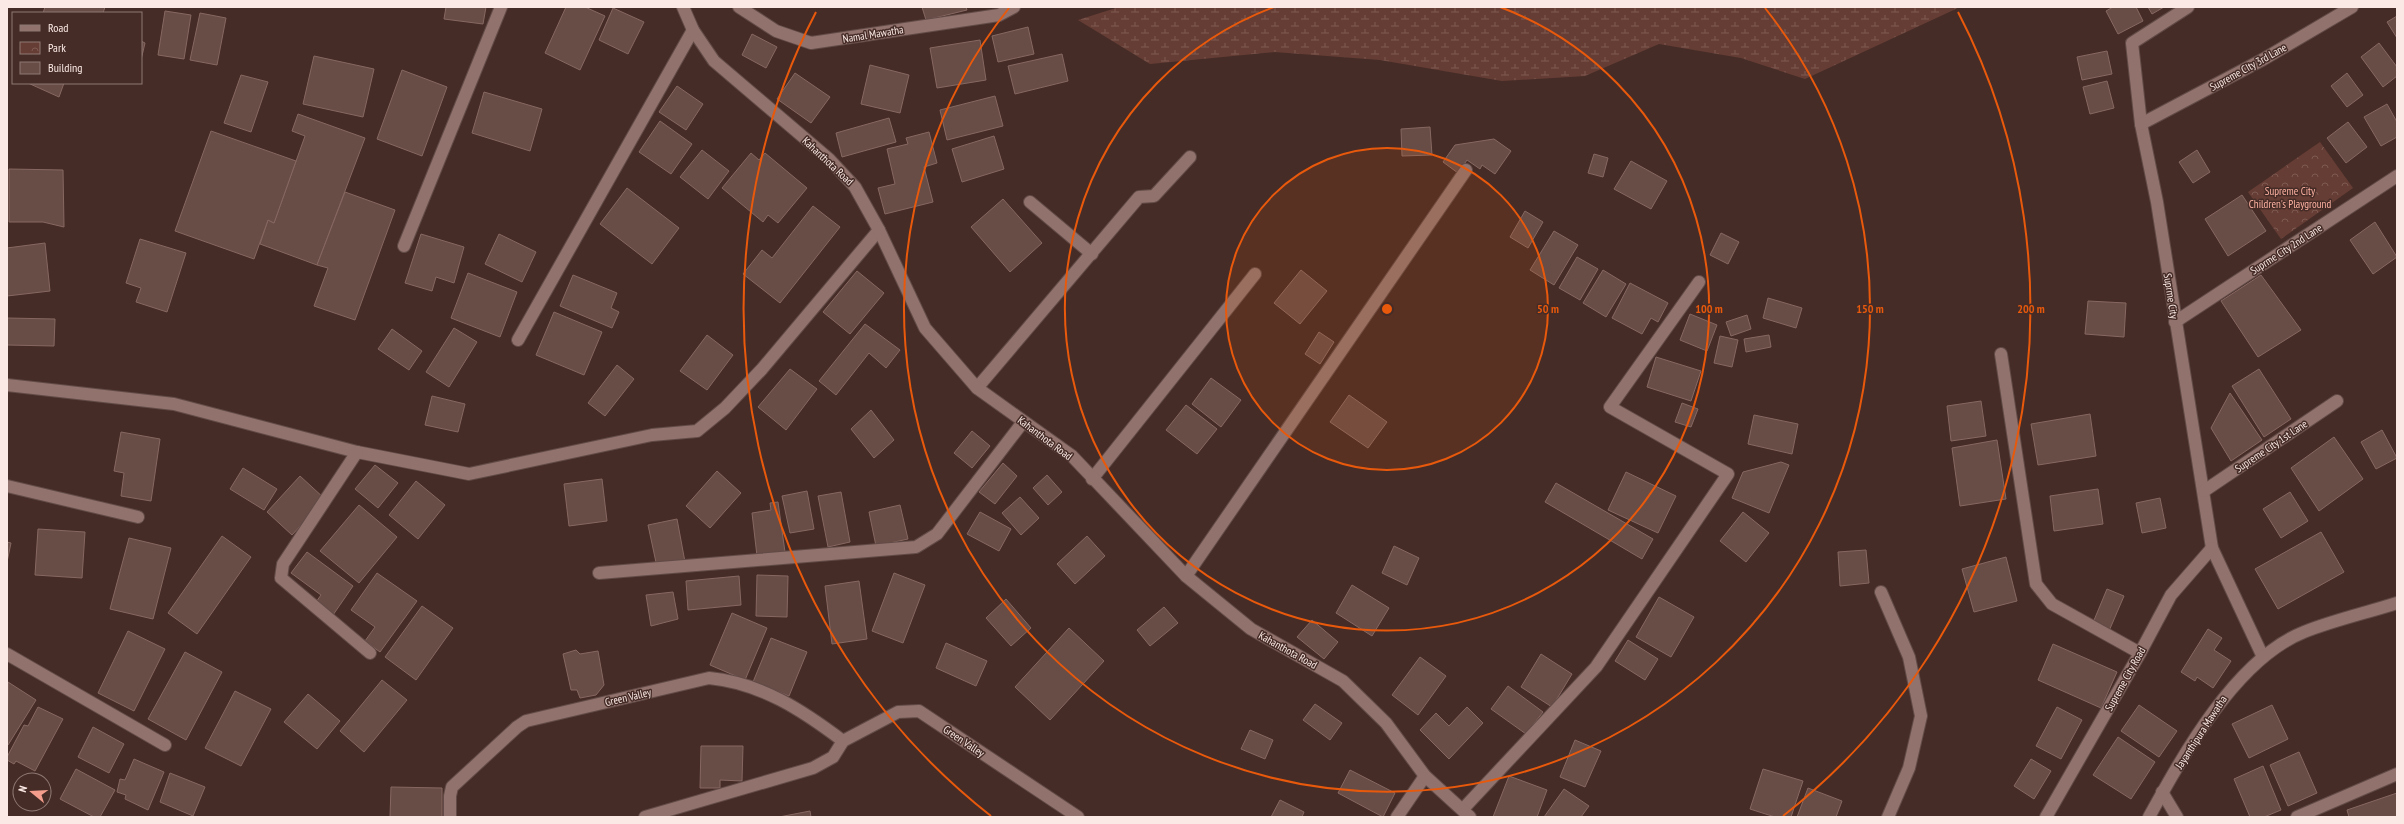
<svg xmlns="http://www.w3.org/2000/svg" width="2404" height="824" font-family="'PT Sans Narrow',sans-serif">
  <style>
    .wetland { fill: url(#wetland-marsh) }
    .park { fill: url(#park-crowns) }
    .building { fill: #684c46; stroke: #866861 }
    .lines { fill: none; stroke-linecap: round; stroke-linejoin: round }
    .street-casing { stroke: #624b47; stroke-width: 14 }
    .secondary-casing { stroke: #624b47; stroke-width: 14 }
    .street { stroke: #91726c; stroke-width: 12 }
    .secondary { stroke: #91726c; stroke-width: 12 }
    .ring { fill: none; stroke: #e8590c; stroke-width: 2 }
    .labels { text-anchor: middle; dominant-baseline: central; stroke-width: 3; stroke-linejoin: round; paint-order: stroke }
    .street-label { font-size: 11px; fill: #fae9e5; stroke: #462c27 }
    .park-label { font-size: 11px; fill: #feb2a2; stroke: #462c27 }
    .centre { fill: #e8590c; stroke: #462c27; stroke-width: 2 }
    .ring-label { font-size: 12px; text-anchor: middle; font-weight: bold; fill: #e8590c; stroke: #462c27; stroke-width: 3; stroke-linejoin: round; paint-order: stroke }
  </style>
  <defs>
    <pattern id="wetland-marsh" width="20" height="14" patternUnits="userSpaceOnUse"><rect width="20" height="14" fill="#663d34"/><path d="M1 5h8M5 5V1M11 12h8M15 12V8" fill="none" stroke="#7d5951"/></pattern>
    <pattern id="park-crowns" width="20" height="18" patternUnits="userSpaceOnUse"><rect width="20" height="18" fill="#663d34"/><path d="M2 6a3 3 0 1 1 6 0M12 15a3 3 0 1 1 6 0" fill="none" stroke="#7d5951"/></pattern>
  </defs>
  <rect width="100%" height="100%" fill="#462c27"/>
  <!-- wetland -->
  <path class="wetland" d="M1119 7H1960L1805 79 1741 58 1659 44 1585 76 1502 81 1380 60 1275 52 1150 64 1078 20Z"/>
  <!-- park -->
  <path class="park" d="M2320 142 2353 188 2281 239 2248 192Z"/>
  <!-- building -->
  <g class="building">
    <path d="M45 7H105L103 13H43Z"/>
    <path d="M446 7H486L483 24 444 19Z"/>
    <path d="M566 7H585L605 16 580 70 545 53Z"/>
    <path d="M922 7H966L967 10 926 20Z"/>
    <path d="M2113 7H2136L2143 21 2118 34 2106 11Z"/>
    <path d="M2148 7H2164L2152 14Z"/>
    <path d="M613 8 644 22 628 54 599 40Z"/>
    <path d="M165 11 191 15 184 59 158 55Z"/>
    <path d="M200 13 226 18 217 65 190 60Z"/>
    <path d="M2397 16V38L2387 22Z"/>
    <path d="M1028 27 1034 54 998 62 992 36Z"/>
    <path d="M752 34 777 47 766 68 742 55Z"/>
    <path d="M980 40 986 80 937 88 930 48Z"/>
    <path d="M141 41 145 43 141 60Z"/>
    <path d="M2379 43 2397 67V76L2383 87 2361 57Z"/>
    <path d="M2107 51 2112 74 2082 80 2077 57Z"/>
    <path d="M1062 54 1068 81 1015 94 1008 66Z"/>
    <path d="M314 56 374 69 363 117 303 104Z"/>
    <path d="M870 65 909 75 900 113 861 104Z"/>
    <path d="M402 70 447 87 422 156 377 139Z"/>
    <path d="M795 73 830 97 811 123 777 99Z"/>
    <path d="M2347 73 2363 95 2347 107 2331 86Z"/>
    <path d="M241 75 268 82 251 132 224 123Z"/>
    <path d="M2107 81 2114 108 2090 114 2083 87Z"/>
    <path d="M28 83H64L59 97Z"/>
    <path d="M677 86 703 104 686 130 659 112Z"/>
    <path d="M484 92 542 109 530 151 472 133Z"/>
    <path d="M995 96 1003 126 947 140 940 110Z"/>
    <path d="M2387 104 2397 122V137L2381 146 2364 117Z"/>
    <path d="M298 114 365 138 317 265 260 244 268 220 274 223 305 136 292 131Z"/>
    <path d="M889 118 896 142 842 157 836 133Z"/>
    <path d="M660 121 692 144 671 174 639 152Z"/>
    <path d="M2348 122 2367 147 2346 163 2327 138Z"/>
    <path d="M1430 127 1432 155 1402 156 1401 129Z"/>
    <path d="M211 131 296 161 274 223 268 220 254 259 175 231Z"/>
    <path d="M929 132 937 163 924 167 933 202 885 214 878 188 895 184 887 149 908 144 906 138Z"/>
    <path d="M994 136 1004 169 962 182 952 149Z"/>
    <path d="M1494 139 1511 151 1495 174 1482 165 1480 169 1467 160 1458 173 1443 162 1455 145Z"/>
    <path d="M702 150 729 171 708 199 680 177Z"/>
    <path d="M2197 150 2210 172 2193 183 2179 162Z"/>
    <path d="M751 153 759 160 765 153 807 188 778 223 768 215 763 222 722 188Z"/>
    <path d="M1594 154 1608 158 1603 177 1588 173Z"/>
    <path d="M1631 161 1667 181 1651 209 1614 189Z"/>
    <path d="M9 169 63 170 64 227 43 222H9Z"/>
    <path d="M627 188 679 228 652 264 600 224Z"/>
    <path d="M345 192 395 210 355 320 314 306 328 268 317 265Z"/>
    <path d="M2242 195 2266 231 2228 256 2205 219Z"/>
    <path d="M1003 199 1042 243 1010 272 971 227Z"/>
    <path d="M813 206 840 227 780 303 743 274 762 250 772 258Z"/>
    <path d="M1525 211 1543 222 1528 248 1510 237Z"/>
    <path d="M2375 222 2397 257 2373 274 2350 240Z"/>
    <path d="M1554 231 1578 245 1554 285 1530 270Z"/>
    <path d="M1721 233 1739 242 1728 264 1710 255Z"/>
    <path d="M421 234 464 247 454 283 436 277 432 291 405 283Z"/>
    <path d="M499 234 536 252 522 282 485 264Z"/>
    <path d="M140 239 186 253 167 312 136 302 141 288 126 283Z"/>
    <path d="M45 243 50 291 7 296V248Z"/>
    <path d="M1577 257 1598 269 1580 300 1559 288Z"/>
    <path d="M1301 270 1327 291 1300 324 1274 303Z"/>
    <path d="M1603 270 1626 284 1606 317 1583 303Z"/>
    <path d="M857 271 884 293 850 334 823 312Z"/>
    <path d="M468 273 517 292 500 337 451 318Z"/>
    <path d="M573 275 617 293 611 308 619 312 612 328 560 306Z"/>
    <path d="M2261 275 2301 330 2258 357 2221 301Z"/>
    <path d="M1630 283 1668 303 1658 322 1651 318 1642 334 1612 318Z"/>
    <path d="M1768 298 1802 308 1796 328 1763 318Z"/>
    <path d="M2088 301 2126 303 2124 337 2085 334Z"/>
    <path d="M554 312 602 332 584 375 536 355Z"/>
    <path d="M1690 314 1717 325 1707 351 1680 340Z"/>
    <path d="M1747 315 1751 329 1731 336 1726 322Z"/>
    <path d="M7 318 55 319 54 346 7 345Z"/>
    <path d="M865 324 900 350 886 368 869 353 836 395 819 381Z"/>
    <path d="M454 328 477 342 449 387 426 372Z"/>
    <path d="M392 329 422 351 409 370 378 349Z"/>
    <path d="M1319 332 1334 342 1320 364 1305 354Z"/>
    <path d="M707 335 733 355 707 390 680 371Z"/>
    <path d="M1769 335 1771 347 1746 352 1744 339Z"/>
    <path d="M1720 336 1738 340 1732 367 1714 363Z"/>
    <path d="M1656 357 1701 371 1691 401 1647 387Z"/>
    <path d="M617 365 634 379 605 416 588 403Z"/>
    <path d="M790 369 817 389 786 430 758 407Z"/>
    <path d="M2259 369 2291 419 2264 437 2232 386Z"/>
    <path d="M1211 378 1241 400 1221 427 1192 404Z"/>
    <path d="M2230 393 2262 440 2231 461 2211 428Z"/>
    <path d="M1349 395 1387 422 1368 448 1330 422Z"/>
    <path d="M432 396 465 404 458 432 425 425Z"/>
    <path d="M1981 401 1986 436 1951 441 1947 406Z"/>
    <path d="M1682 403 1698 409 1691 427 1675 422Z"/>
    <path d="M1186 405 1217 429 1197 454 1166 430Z"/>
    <path d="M871 410 894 440 874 458 851 429Z"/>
    <path d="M2090 414 2096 456 2038 465 2031 424Z"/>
    <path d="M1754 415 1798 424 1792 454 1748 444Z"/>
    <path d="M2382 430 2397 458 2376 469 2361 442Z"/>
    <path d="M972 431 990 446 972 468 954 453Z"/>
    <path d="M121 432 160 439 151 501 121 496 124 473 114 471Z"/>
    <path d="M2334 437 2363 479 2319 511 2291 468Z"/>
    <path d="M1997 440 2006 499 1960 506 1952 448Z"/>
    <path d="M1781 462 1789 465 1769 513 1732 498 1743 472Z"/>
    <path d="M1003 463 1017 476 995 504 979 492Z"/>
    <path d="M375 465 398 483 378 508 355 489Z"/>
    <path d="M243 468 277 489 264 510 230 489Z"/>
    <path d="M717 471 741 493 710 528 686 506Z"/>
    <path d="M1626 472 1676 496 1658 533 1608 510Z"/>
    <path d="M1047 475 1062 492 1048 505 1033 488Z"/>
    <path d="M300 476 325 499 292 535 267 512Z"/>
    <path d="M602 479 607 521 569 526 564 484Z"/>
    <path d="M416 481 445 505 418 539 389 515Z"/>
    <path d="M1556 483 1653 539 1642 559 1545 502Z"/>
    <path d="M2098 489 2103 524 2054 531 2050 496Z"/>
    <path d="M807 491 814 529 790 533 782 496Z"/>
    <path d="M841 492 850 542 828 547 818 496Z"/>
    <path d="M2290 492 2308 521 2281 538 2263 509Z"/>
    <path d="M1020 497 1039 518 1021 535 1002 513Z"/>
    <path d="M2160 498 2166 528 2142 533 2136 503Z"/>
    <path d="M778 502 785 552 757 556 752 513 771 510 770 503Z"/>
    <path d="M359 505 397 537 359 583 320 551Z"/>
    <path d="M900 505 908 539 876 546 869 512Z"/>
    <path d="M980 512 1011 529 999 551 967 534Z"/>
    <path d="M1743 512 1769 533 1746 562 1720 541Z"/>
    <path d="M677 519 685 562 657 567 648 525Z"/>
    <path d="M38 529 85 532 82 578 35 575Z"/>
    <path d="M2321 532 2344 572 2278 609 2255 569Z"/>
    <path d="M222 536 251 557 197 634 168 613Z"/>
    <path d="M1087 536 1105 556 1075 584 1057 564Z"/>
    <path d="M129 538 171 548 153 619 110 609Z"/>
    <path d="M7 542 11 543 7 562Z"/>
    <path d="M1394 546 1419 558 1407 585 1382 573Z"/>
    <path d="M1866 550 1869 583 1840 586 1838 552Z"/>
    <path d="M307 552 353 586 333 615 316 602 321 595 291 573Z"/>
    <path d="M2006 557 2017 601 1974 612 1962 569Z"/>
    <path d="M377 573 417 601 380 652 365 641 375 627 351 610Z"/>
    <path d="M894 573 925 585 903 643 872 631Z"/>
    <path d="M757 575 788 576 787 617 756 616Z"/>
    <path d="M739 576 741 605 688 610 686 581Z"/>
    <path d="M859 581 867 639 832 644 825 586Z"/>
    <path d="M1352 585 1389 608 1372 636 1336 613Z"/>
    <path d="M2107 589 2124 596 2109 631 2092 625Z"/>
    <path d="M673 592 678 619 651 626 646 595Z"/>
    <path d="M1659 597 1694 617 1671 657 1636 637Z"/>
    <path d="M1006 599 1031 628 1011 646 986 618Z"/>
    <path d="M422 606 453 628 416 680 385 657Z"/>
    <path d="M1164 607 1178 623 1150 646 1137 630Z"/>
    <path d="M732 613 767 628 745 680 710 665Z"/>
    <path d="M1312 620 1338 642 1324 659 1297 637Z"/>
    <path d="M1069 628 1104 661 1050 720 1015 687Z"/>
    <path d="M2208 629 2222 638 2214 650 2231 661 2213 688 2197 677 2195 681 2181 672Z"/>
    <path d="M128 631 165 649 134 711 98 693Z"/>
    <path d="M771 638 807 652 789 696 753 682Z"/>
    <path d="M1628 640 1658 659 1645 680 1615 661Z"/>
    <path d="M946 643 987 661 976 686 936 668Z"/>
    <path d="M2053 644 2117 672 2101 708 2038 680Z"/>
    <path d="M576 650 580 654 598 651 604 685 596 695 580 698 577 690H571L563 654Z"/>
    <path d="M185 652 222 672 186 740 148 719Z"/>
    <path d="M1541 654 1572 674 1552 707 1521 687Z"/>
    <path d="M1420 657 1446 676 1418 715 1392 695Z"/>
    <path d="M382 680 407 700 364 752 340 731Z"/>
    <path d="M8 682 36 700 8 745 7 744Z"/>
    <path d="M1508 686 1543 712 1526 734 1491 709Z"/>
    <path d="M235 691 271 709 241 766 205 748Z"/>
    <path d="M308 694 340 721 317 749 284 722Z"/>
    <path d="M1315 704 1342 723 1330 740 1303 720Z"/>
    <path d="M2139 705 2177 731 2159 757 2121 731Z"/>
    <path d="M2272 705 2288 739 2249 758 2232 724Z"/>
    <path d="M38 707 63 719 35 771 16 761 14 764 7 760V757L24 725 28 726Z"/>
    <path d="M1467 707 1483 723 1449 759 1420 730 1436 713 1449 726Z"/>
    <path d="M2057 707 2082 720 2061 759 2036 746Z"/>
    <path d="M93 727 124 744 109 773 78 757Z"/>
    <path d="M1250 730 1273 740 1265 759 1241 749Z"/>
    <path d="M2118 737 2155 762 2131 799 2093 775Z"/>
    <path d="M1575 740 1601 751 1585 787 1560 777Z"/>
    <path d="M701 746H743L742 781 720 780V788H700Z"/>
    <path d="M2299 752 2317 793 2288 806 2270 765Z"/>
    <path d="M134 759 164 772 148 810 125 799 126 795 117 792 120 779 125 780Z"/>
    <path d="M2031 759 2051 771 2034 799 2014 786Z"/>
    <path d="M2263 766 2281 810 2264 817H2250L2234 779Z"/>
    <path d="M76 769 115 790 100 817H94L60 799Z"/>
    <path d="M1763 769 1803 781 1791 817H1775L1750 809Z"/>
    <path d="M1350 770 1395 793 1383 817 1338 793Z"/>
    <path d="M170 773 205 787 193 816 160 802Z"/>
    <path d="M1509 776 1547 790 1537 817H1493Z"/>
    <path d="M391 787 442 788V817H390Z"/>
    <path d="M1808 788 1842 801 1836 817H1797Z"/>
    <path d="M1564 789 1589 806 1581 817H1544Z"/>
    <path d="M2397 793V817H2349L2347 810Z"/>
    <path d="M1280 800 1304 812 1302 817H1271Z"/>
    <path d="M810 811 811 817H779Z"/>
  </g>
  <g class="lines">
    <!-- street casing -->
    <g class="street-casing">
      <g id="street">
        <path d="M739 7 776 31 811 43 999 15 1014 7"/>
        <path d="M2188 7 2132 43 2141 124 2157 202 2212 548 2263 657"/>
        <path d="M2141 124 2262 60 2352 7"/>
        <path d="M1030 202 1092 254"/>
        <path d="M404 246 501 7"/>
        <path d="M2175 322 2397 176"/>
        <path d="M518 340 693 30"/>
        <path d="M2001 354 2036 584 2052 604 2140 653"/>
        <path d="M7 385 174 404 357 452 469 474 652 435 697 431 725 408 762 369 879 230"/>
        <path d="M977 388 1139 197 1154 196 1190 157"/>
        <path d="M357 452 283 564 281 578 370 653"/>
        <path d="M1092 479 1255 274"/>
        <path d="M7 486 138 517"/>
        <path d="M2204 491 2337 401"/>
        <path d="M599 573 916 547 937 534 1023 422"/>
        <path d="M1186 576 1466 170"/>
        <path d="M1881 592 1909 657 1921 716 1909 768 1888 817"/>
        <path d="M7 654 165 745"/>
        <path d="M2162 792 2177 817"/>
        <path d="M1463 809 1596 667 1728 474 1610 407 1699 282"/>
        <path d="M450 817V796L452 787 517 727 526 721 709 678C761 683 802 710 843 741"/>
        <path d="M645 817 813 768 833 757 843 741 898 712 919 711 1078 817"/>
        <path d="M1397 817 1425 776"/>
        <path d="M2046 817 2140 653 2171 595 2212 548"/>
        <path d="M2149 817C2183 755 2236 659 2304 632 2334 620 2366 613 2397 603"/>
        <path d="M2297 817 2397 774"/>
      </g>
    </g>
    <!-- secondary casing -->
    <g class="secondary-casing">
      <path id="secondary" d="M683 7 693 30 714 61 829 159 855 187 879 230 925 328 977 388 1072 456 1186 576 1251 629 1343 681 1386 723 1425 776 1470 817"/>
    </g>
    <!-- street -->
    <use href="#street" class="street"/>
    <!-- secondary -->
    <use href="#secondary" class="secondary"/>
  </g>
  <!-- distance rings -->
  <circle cx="1387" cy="309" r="161" fill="#e8590c" fill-opacity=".12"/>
  <g class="ring">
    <circle cx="1387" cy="309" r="161"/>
    <path d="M1500 7A322 322 0 1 1 1274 7"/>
    <path d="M1765 8A483 483 0 1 1 1009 8"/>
    <path d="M991 816A644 644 0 0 1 816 12M1958 12A644 644 0 0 1 1783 816"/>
  </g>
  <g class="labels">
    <!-- street labels -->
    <g class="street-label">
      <text transform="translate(873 34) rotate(-9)">Namal Mawatha</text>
      <text transform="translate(2248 67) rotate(-29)">Supreme CIty 3rd Lane</text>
      <text transform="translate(828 161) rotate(43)">Kahanthota Road</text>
      <text transform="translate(2286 249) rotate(-33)">Suprme City 2nd Lane</text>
      <text transform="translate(2171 296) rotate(81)">Suprme City</text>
      <text transform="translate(1045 438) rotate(37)">Kahanthota Road</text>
      <text transform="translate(2271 446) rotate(-34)">Supreme City 1st Lane</text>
      <text transform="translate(1288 650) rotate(29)">Kahanthota Road</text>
      <text transform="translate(2125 679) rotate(-61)">Supreme City Road</text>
      <text transform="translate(628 697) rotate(-13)">Green Valley</text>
      <text transform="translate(2201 732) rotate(-57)">Jayanthipura Mawatha</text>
      <text transform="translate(964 741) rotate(34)">Green Valley</text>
    </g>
    <!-- park labels -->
    <g class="park-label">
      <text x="2290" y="191">Supreme City<tspan x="2290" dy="13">Children's Playground</tspan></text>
    </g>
  </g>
  <circle cx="1387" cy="309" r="6" class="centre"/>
  <g class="ring-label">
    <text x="1548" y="313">50 m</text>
    <text x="1709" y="313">100 m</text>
    <text x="1870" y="313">150 m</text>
    <text x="2031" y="313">200 m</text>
  </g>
  <!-- border -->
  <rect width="2404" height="824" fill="none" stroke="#fae9e5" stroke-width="16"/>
  <!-- legend -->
  <rect x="12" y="12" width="130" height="72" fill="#462c27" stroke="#8e7873"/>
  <rect x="20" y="25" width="20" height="6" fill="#91726c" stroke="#8e7873"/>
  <text x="48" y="32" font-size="12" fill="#fae9e5">Road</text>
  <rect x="20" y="42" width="20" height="12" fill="url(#park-crowns)" stroke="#8e7873"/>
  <text x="48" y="52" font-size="12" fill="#fae9e5">Park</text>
  <rect x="20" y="62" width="20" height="12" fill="#684c46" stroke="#8e7873"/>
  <text x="48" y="72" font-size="12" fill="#fae9e5">Building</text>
  <!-- north arrow -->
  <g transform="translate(32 792) rotate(288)"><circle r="19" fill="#462c27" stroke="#8e7873"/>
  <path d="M0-3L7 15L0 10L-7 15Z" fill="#f49d8c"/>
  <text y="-6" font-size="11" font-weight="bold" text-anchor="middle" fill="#fae9e5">N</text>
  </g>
</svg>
